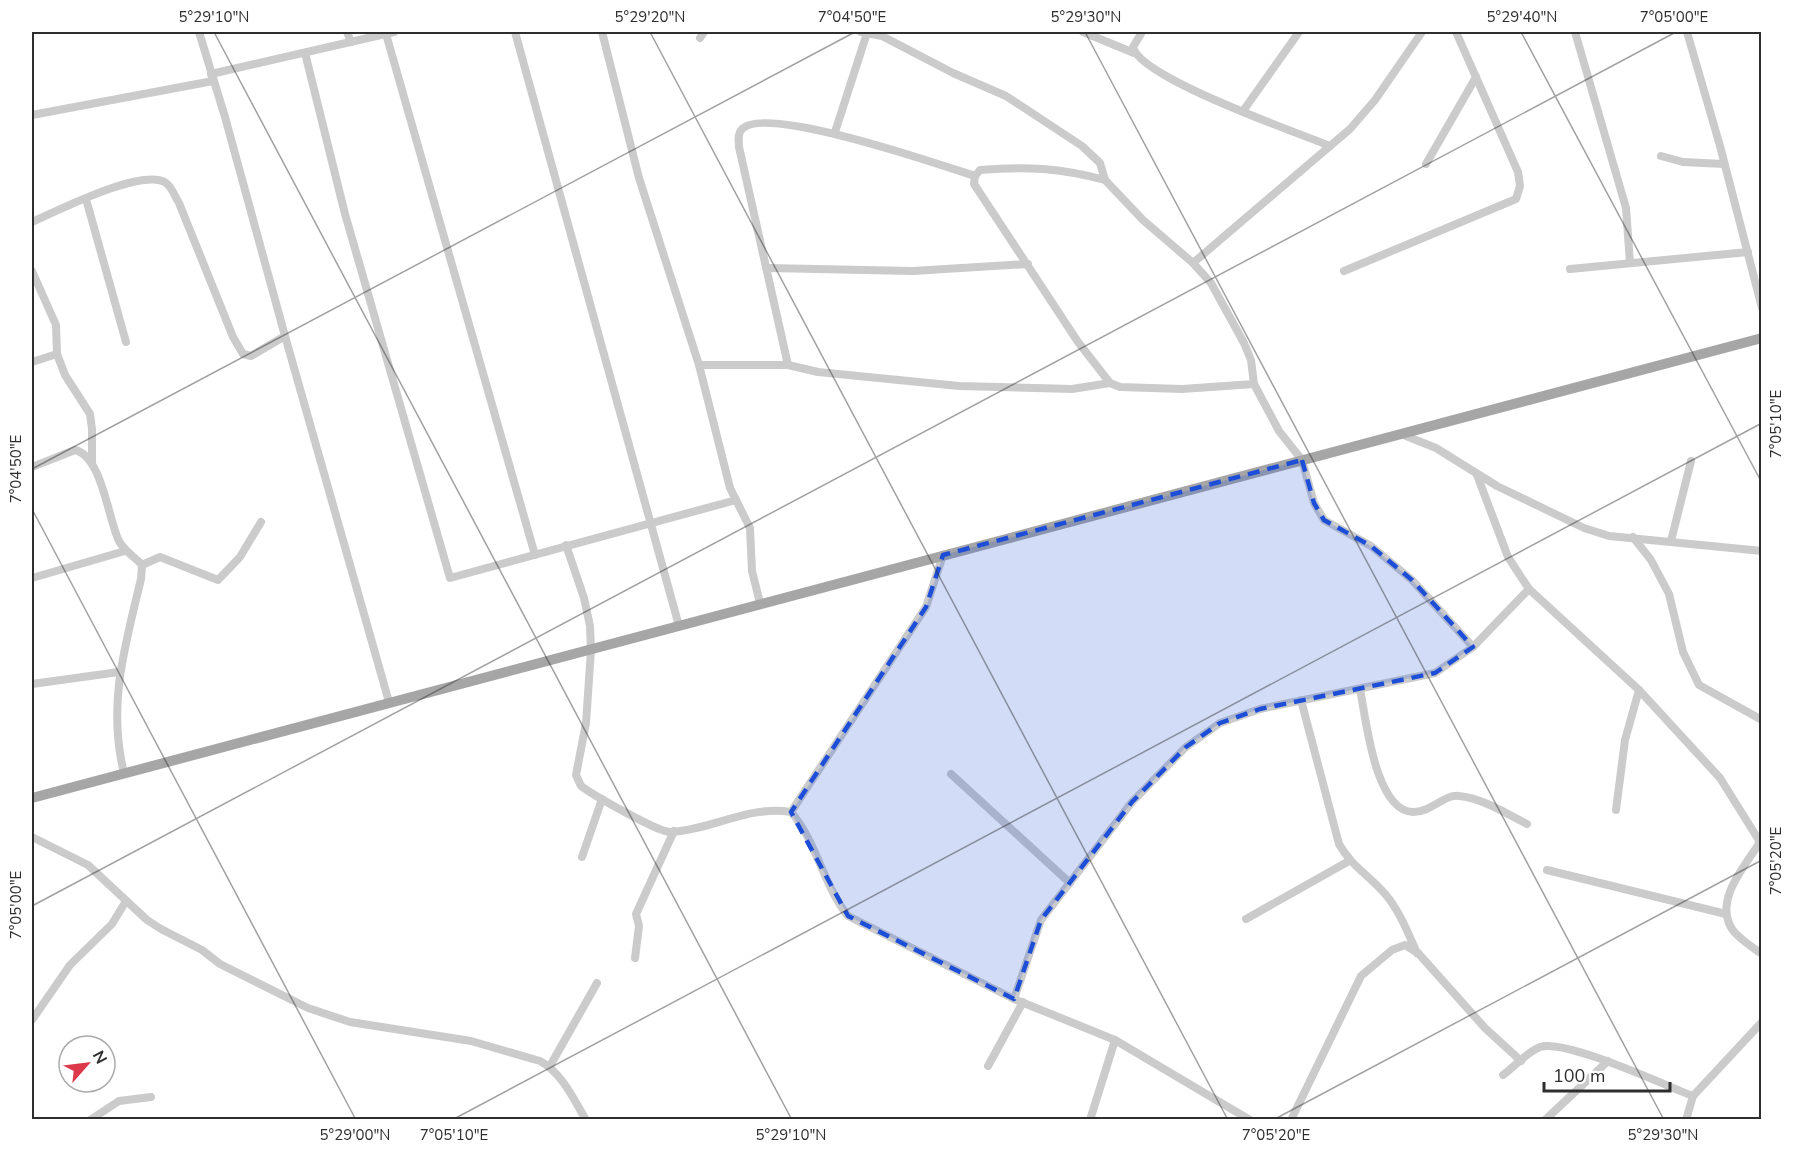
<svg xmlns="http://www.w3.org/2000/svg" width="1793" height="1151" font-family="'Nunito Sans',sans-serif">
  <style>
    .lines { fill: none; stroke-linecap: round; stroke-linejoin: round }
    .minor { stroke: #cbcbcb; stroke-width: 8 }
    .major { stroke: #a6a6a6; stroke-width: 10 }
    .marked { fill: #1d4ed8; fill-opacity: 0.2; stroke: #1d4ed8; stroke-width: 4.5; stroke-dasharray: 12 8; stroke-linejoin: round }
    .ticks { fill: none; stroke: #2e2e2e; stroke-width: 1.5; stroke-opacity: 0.45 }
    .neatline { fill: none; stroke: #2e2e2e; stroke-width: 2 }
    .ticks-label { font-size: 15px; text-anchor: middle; fill: #2e2e2e }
  </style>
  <rect width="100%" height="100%" fill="#fff"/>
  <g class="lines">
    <!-- minor -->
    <g class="minor">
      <path d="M199 32 225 117 285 336"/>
      <path d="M347 32 351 42"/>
      <path d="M515 32 679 626"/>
      <path d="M602 32 639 178 699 365 730 488 750 528 752 571 760 603"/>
      <path d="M861 32 882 36 953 73 1006 96 1082 146 1100 163 1105 180 1143 220 1193 263"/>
      <path d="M1083 32 1134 53"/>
      <path d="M1142 32 1133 47C1140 78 1296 132 1330 146"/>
      <path d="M1422 32 1375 100 1350 129 1193 263 1211 283 1244 343 1251 360 1254 384 1279 431 1302 460 1314 503 1324 520 1371 546 1412 580 1473 647"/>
      <path d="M1575 32 1626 208 1630 263"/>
      <path d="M1687 32 1720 146 1762 308"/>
      <path d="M386 34 535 555"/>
      <path d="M700 38 704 32"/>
      <path d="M305 53 345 214 450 578 736 500"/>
      <path d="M211 74 394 32"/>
      <path d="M1243 111 1299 32"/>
      <path d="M32 115 213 81"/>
      <path d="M835 132 867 33"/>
      <path d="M1661 156 1683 162 1724 164"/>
      <path d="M1426 164 1476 77"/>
      <path d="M1105 180C1060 168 1027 166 980 170L975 176 974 184 1078 342 1110 383 1120 387 1182 389 1254 384"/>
      <path d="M86 199 126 342"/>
      <path d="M32 222C57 211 143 167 166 183 172 187 175 197 179 203L233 337 243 354 251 356 285 336 389 702"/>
      <path d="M767 268 913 271 1028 264"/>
      <path d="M1570 269 1748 252"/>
      <path d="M32 271 56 325 57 354 65 375 90 414 92 429V463"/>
      <path d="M1344 271 1516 199 1520 186 1518 172 1456 32"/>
      <path d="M32 362 57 354"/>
      <path d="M699 365H788L818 372 959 386 1072 389 1110 383"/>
      <path d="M788 365 739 147C739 141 737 134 742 129 766 104 940 165 975 176"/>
      <path d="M1401 434 1436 448 1497 486 1584 528 1609 536 1762 551"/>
      <path d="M32 467 75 450C102 456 108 519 119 541 125 552 134 556 142 565L141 579C125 646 107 705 124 773"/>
      <path d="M1477 475 1508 557 1529 589 1639 690 1720 778 1760 842"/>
      <path d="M1633 537 1651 560 1669 594 1683 652 1699 685 1762 720"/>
      <path d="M1671 541 1691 461"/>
      <path d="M566 545 584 598 590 626 591 650 586 723 576 775 581 786C593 795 658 832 670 832 712 830 748 805 791 812 817 842 823 885 848 916L1014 999 1115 1040 1250 1120"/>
      <path d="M142 565 160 557 218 580 240 557 261 522"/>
      <path d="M32 578 125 551"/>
      <path d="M32 684 119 672"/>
      <path d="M1360 689C1366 719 1375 811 1413 812 1432 812 1444 794 1459 796 1482 798 1507 814 1527 824"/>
      <path d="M1301 700 1339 844C1351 866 1370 876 1386 895 1400 912 1408 933 1417 953"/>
      <path d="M951 774 1070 883"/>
      <path d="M1616 810 1625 740 1639 690"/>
      <path d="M791 812 926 607 943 555"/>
      <path d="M32 837 88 865 147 920 161 929 202 950 220 964 308 1008 350 1022 471 1041 540 1061C562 1073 573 1098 586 1120"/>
      <path d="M1762 839C1747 864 1713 899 1732 929 1739 939 1752 947 1762 954"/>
      <path d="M582 857 602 799"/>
      <path d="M1547 870 1726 914"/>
      <path d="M1246 919 1349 861"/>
      <path d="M635 958 639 926 636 914 674 831"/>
      <path d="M1014 999 1041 920 1132 802 1186 747 1220 723 1260 709 1435 673 1473 647 1529 589"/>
      <path d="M32 1020 70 965 112 924 126 901"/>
      <path d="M550 1066 597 983"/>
      <path d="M988 1066 1023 1002"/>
      <path d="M1503 1075C1514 1067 1527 1052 1540 1047 1566 1039 1664 1085 1693 1096"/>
      <path d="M90 1120 119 1101 151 1097"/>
      <path d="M1090 1120 1115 1040"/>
      <path d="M1291 1120 1361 976 1392 950 1405 945 1418 953 1485 1028 1521 1061"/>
      <path d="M1545 1120 1608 1061"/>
      <path d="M1686 1120 1693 1096 1762 1022"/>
    </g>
    <!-- major -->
    <path class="major" d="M32 798 1762 338"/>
  </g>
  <!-- marked area -->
  <path class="marked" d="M1302 460 1314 503 1324 520 1371 546 1412 580 1473 647 1435 673 1260 709 1220 723 1186 747 1132 802 1041 920 1014 999 848 916 791 812 926 607 943 555Z"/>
  <!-- ticks -->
  <path class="ticks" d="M214 32 792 1120M650 32 1228 1120M1085 32 1664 1120M1521 32 1762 483M32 33 33 32M32 469 855 32M32 509 356 1120M32 906 1676 32M452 1120 1762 423M1273 1120 1762 860"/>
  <!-- border -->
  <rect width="1793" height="1151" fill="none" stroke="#ffffff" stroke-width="66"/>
  <!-- north arrow -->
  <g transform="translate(87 1064) rotate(62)"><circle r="28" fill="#ffffff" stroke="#ababab" stroke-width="1.5"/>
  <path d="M0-4.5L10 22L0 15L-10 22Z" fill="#dd394a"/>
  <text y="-9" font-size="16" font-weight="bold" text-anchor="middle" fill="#2e2e2e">N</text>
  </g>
  <!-- scale -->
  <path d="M1544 1082v9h126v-9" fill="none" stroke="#2e2e2e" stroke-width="3"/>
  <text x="1553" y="1082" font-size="18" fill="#2e2e2e" stroke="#ffffff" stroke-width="4.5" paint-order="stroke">100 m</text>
  <rect x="33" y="33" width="1727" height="1085" class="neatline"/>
  <g class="ticks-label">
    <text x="214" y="22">5°29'10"N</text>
    <text x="650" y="22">5°29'20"N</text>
    <text x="852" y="22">7°04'50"E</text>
    <text x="1086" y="22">5°29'30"N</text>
    <text x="1522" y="22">5°29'40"N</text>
    <text x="1674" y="22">7°05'00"E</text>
    <text transform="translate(1776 424) rotate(-90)" y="5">7°05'10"E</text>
    <text transform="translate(16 469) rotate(-90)" y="5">7°04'50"E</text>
    <text transform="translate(1776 861) rotate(-90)" y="5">7°05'20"E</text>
    <text transform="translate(16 905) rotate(-90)" y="5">7°05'00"E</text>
    <text x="355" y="1140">5°29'00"N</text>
    <text x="454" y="1140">7°05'10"E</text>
    <text x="791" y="1140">5°29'10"N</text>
    <text x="1276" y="1140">7°05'20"E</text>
    <text x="1663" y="1140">5°29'30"N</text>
  </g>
</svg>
